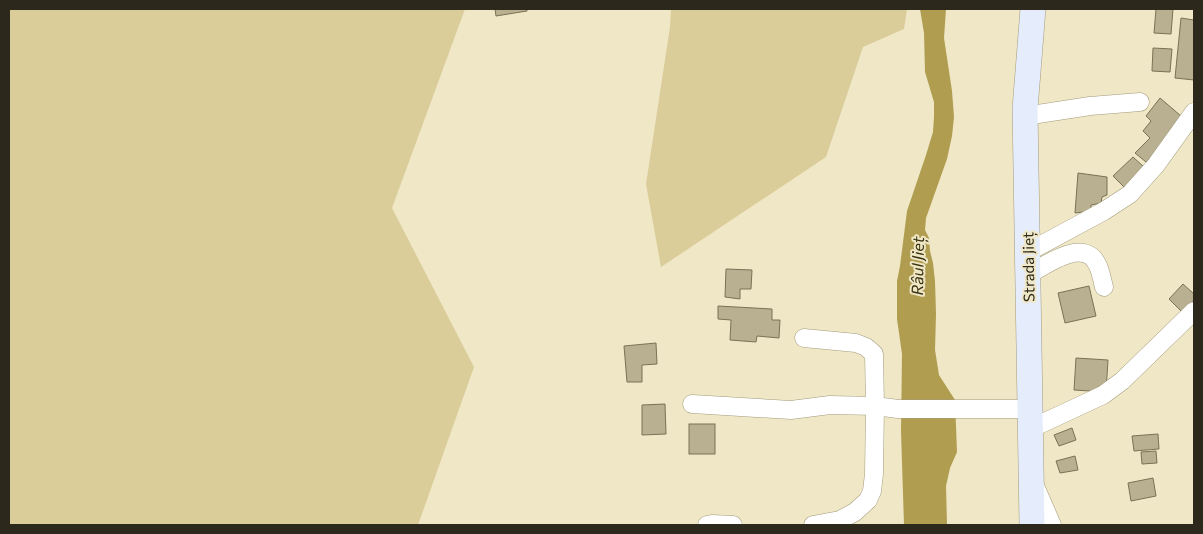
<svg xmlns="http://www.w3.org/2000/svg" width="1203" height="534" font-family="Commissioner,sans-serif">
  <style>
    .green { fill: #dacd9a }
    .water { fill: #b09d50 }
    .building { fill: #b8b090; stroke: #797254 }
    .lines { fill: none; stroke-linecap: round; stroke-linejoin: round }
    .street-casing { stroke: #a39b7c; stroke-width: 19 }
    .secondary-casing { stroke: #a39b7c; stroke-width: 26 }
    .street { stroke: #fff; stroke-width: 18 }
    .secondary { stroke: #e5edfc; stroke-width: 25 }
    .labels { text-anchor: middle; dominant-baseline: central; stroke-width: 4; stroke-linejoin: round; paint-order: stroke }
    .street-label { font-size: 15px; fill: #2c291c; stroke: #efe7c6 }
    .water-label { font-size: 16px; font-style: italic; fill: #3a320f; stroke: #efe7c6 }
  </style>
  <rect width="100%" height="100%" fill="#efe7c6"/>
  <!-- green -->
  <g class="green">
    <path d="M9 9H465L392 208 474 367 418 525H9Z"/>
    <path d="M671 9H907L904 29 863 47 826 157 661 267 646 184 670 27Z"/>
  </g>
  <!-- water -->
  <path class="water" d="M920 9H946L944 38 952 91 954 117 952 136 947 159 926 218 925 230 929 238 930 251 933 263 935 281 936 314 935 350 939 375 955 400 957 452 950 468 946 486 947 525H904L901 431 902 354 897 319V281L900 266 907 211 926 155 933 132 934 117V102L925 72 924 33Z"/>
  <!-- building -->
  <g class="building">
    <path d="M495 9H527V11L496 16Z"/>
    <path d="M1156 9H1173L1171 34 1154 33Z"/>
    <path d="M1181 18 1194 20V80L1175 78Z"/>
    <path d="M1153 48 1172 49 1170 72 1152 71Z"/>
    <path d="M1160 98 1181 116 1171 129 1173 134 1146 162 1135 153 1150 138 1143 131 1151 121 1146 116Z"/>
    <path d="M1133 157 1144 167 1124 187 1113 176Z"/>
    <path d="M1078 173 1107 177V195L1102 197 1101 203 1091 205V211L1075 213Z"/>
    <path d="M726 269 752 270 751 289H740V299L725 297Z"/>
    <path d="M1183 284 1194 294V300L1183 313 1169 299Z"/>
    <path d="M1089 286 1096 316 1065 323 1058 293Z"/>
    <path d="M718 306 772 309V320H780L779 338 757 336 756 342 730 340 731 320 718 319Z"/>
    <path d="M656 343 657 364 642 365V382H627L624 346Z"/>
    <path d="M1076 358 1108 360 1106 392 1074 390Z"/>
    <path d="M665 404 666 434 642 435V405Z"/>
    <rect x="689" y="424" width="26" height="30"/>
    <path d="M1072 428 1076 440 1059 446 1054 435Z"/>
    <path d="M1158 434 1159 449 1134 451 1132 436Z"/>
    <path d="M1156 451 1157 463 1142 464 1141 452Z"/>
    <path d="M1075 456 1078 470 1060 473 1056 461Z"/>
    <path d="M1153 478 1156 496 1131 501 1128 483Z"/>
  </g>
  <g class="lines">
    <!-- street casing -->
    <g class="street-casing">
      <g id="street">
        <path d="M1025 116 1090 106 1140 102"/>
        <path d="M1028 252 1104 211 1130 194 1156 165 1194 112"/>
        <path d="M1028 275C1045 265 1084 237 1097 264 1101 271 1102 280 1104 287"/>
        <path d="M804 338 856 343 866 347 874 354 875 406 874 474 872 491 868 500 855 512 840 520 813 525"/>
        <path d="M692 404 791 410 830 405 875 406 898 409H1030"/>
        <path d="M1030 429 1103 395 1122 381 1194 311"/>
        <path d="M1035 486 1052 525"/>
        <path d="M707 525 712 524 733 525"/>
      </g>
    </g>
    <!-- secondary casing -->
    <g class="secondary-casing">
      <path id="secondary" d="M1032 525 1025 109 1033 9"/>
    </g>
    <!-- street -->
    <use href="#street" class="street"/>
    <!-- secondary -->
    <use href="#secondary" class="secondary"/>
  </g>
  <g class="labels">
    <!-- street labels -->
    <g class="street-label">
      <text transform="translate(1028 267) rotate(-91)">Strada Jieț</text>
    </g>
    <!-- water labels -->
    <g class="water-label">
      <text transform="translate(917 266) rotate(-89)">Râul Jieț</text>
    </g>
  </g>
  <!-- border -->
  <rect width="1203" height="534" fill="none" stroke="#2c291c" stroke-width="20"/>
</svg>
